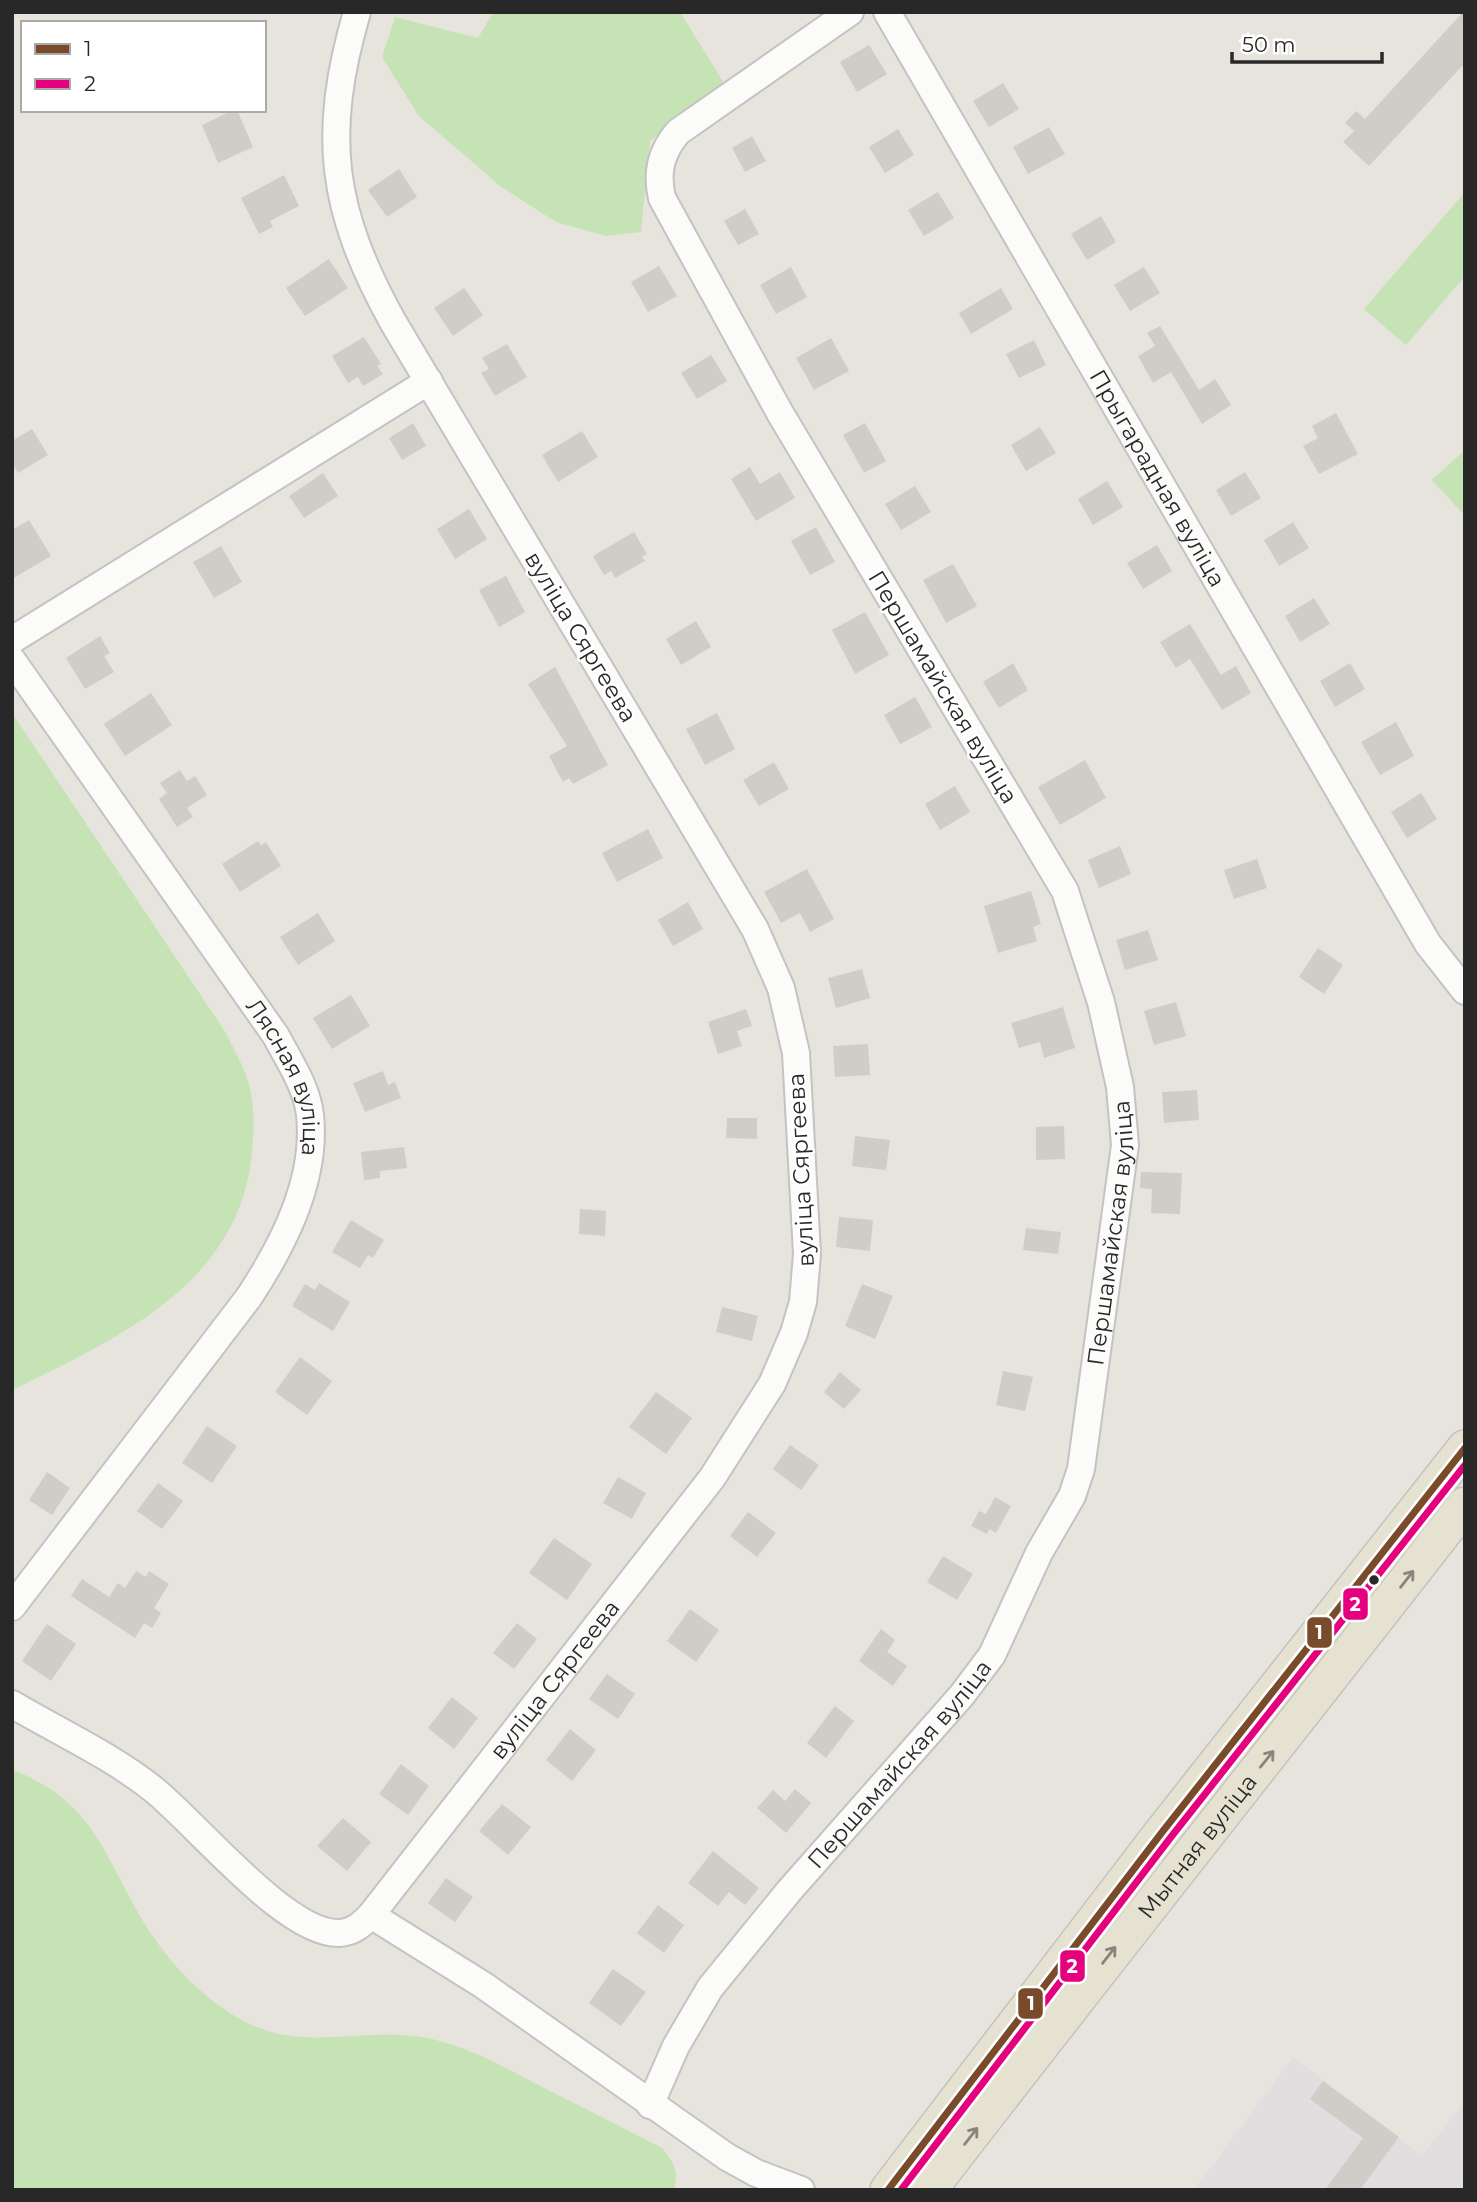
<svg xmlns="http://www.w3.org/2000/svg" width="1477" height="2202" font-family="Montserrat,sans-serif">
  <style>
    .industrial { fill: #e2dee0 }
    .green { fill: #c5e3b5 }
    .building { fill: #d0cdc8 }
    .lines { fill: none; stroke-linecap: round; stroke-linejoin: round }
    .minor-casing { stroke: #c4c3c3; stroke-width: 30 }
    .major-casing { stroke: #c3c2c0; stroke-width: 38 }
    .minor { stroke: #fbfbfa; stroke-width: 26 }
    .major { stroke: #e6e2d2; stroke-width: 35 }
    .bus-1-casing { stroke: #fff; stroke-width: 12 }
    .bus-2-casing { stroke: #fff; stroke-width: 12 }
    .bus-1 { stroke: #7a4b2a; stroke-width: 7 }
    .bus-2 { stroke: #e5007d; stroke-width: 7 }
    .oneway { stroke: #87857d }
    .bus-dot { fill: #282828; stroke: #fff; stroke-width: 2.5 }
    .labels { text-anchor: middle; dominant-baseline: central; stroke-width: 5; stroke-linejoin: round; paint-order: stroke }
    .street-label { font-size: 23px; fill: #282828; stroke: #fff }
    .line-badge { stroke: #fff; stroke-width: 2.5 }
    .badge-label { font-size: 19px; text-anchor: middle; font-weight: bold; fill: #fff }
  </style>
  <rect width="100%" height="100%" fill="#e7e4dd"/>
  <!-- industrial -->
  <path class="industrial" d="M1293 2057 1422 2155 1465 2101V2190H1194Z"/>
  <!-- green -->
  <g class="green">
    <path d="M493 12H680L724 83 650 141 641 232 606 236 556 222 500 186 418 115 382 57 395 17 478 38Z"/>
    <path d="M1465 192V276L1406 345 1364 309Z"/>
    <path d="M1465 450V516L1432 480Z"/>
    <path d="M12 713 226 1033C233 1048 243 1065 248 1081 256 1107 254 1135 251 1161 235 1287 114 1340 12 1390Z"/>
    <path d="M12 1770C100 1802 106 1866 152 1935 173 1966 199 1993 230 2013 300 2059 360 2023 432 2039 474 2049 510 2070 548 2090 586 2109 624 2128 662 2148 674 2162 679 2171 674 2190H12Z"/>
  </g>
  <!-- building -->
  <g class="building">
    <path d="M1463 12 1465 63 1369 166 1343 142 1354 131 1345 123 1356 111 1365 119Z"/>
    <path d="M869 45 887 74 857 92 840 62Z"/>
    <path d="M1003 83 1019 109 989 127 973 101Z"/>
    <path d="M233 110H237L253 147 218 163 202 125Z"/>
    <path d="M1049 127 1065 154 1028 174 1013 147Z"/>
    <path d="M898 129 914 155 885 173 869 147Z"/>
    <path d="M752 136 766 161 745 172 732 148Z"/>
    <path d="M399 169 417 197 387 217 368 190Z"/>
    <path d="M284 175 299 206 270 221 273 227 259 234 241 198Z"/>
    <path d="M938 192 954 218 924 236 908 210Z"/>
    <path d="M745 209 759 234 738 245 724 221Z"/>
    <path d="M1101 216 1116 242 1087 260 1071 234Z"/>
    <path d="M329 259 348 288 305 316 286 288Z"/>
    <path d="M659 266 677 296 648 312 631 282Z"/>
    <path d="M791 267 807 297 776 314 760 285Z"/>
    <path d="M1144 267 1160 293 1130 311 1114 285Z"/>
    <path d="M464 288 483 315 453 336 434 308Z"/>
    <path d="M1001 288 1013 309 971 334 959 313Z"/>
    <path d="M1160 326 1199 390 1215 379 1231 405 1202 424 1171 372 1153 383 1138 356 1155 346 1147 333Z"/>
    <path d="M364 337 381 364 377 366 383 374 363 386 358 377 348 383 332 356Z"/>
    <path d="M831 338 849 371 814 390 796 358Z"/>
    <path d="M1034 340 1046 365 1019 378 1006 354Z"/>
    <path d="M507 344 527 377 495 396 481 373 489 369 482 358Z"/>
    <path d="M711 355 727 381 697 399 681 373Z"/>
    <path d="M1336 413 1358 454 1319 474 1303 446 1318 438 1312 426Z"/>
    <path d="M413 423 426 446 402 460 389 438Z"/>
    <path d="M865 423 886 461 864 473 843 435Z"/>
    <path d="M1040 427 1056 453 1026 471 1011 445Z"/>
    <path d="M32 429 48 455 18 473 12 463V441Z"/>
    <path d="M582 431 598 457 558 482 542 455Z"/>
    <path d="M750 467 760 484 780 472 795 498 756 521 731 479Z"/>
    <path d="M1245 472 1261 498 1231 516 1216 490Z"/>
    <path d="M323 473 338 496 304 518 289 496Z"/>
    <path d="M1107 481 1123 507 1093 525 1078 499Z"/>
    <path d="M915 486 931 512 901 530 885 504Z"/>
    <path d="M469 509 487 539 455 559 437 529Z"/>
    <path d="M29 520 51 556 12 579V530Z"/>
    <path d="M1293 522 1309 548 1279 566 1264 540Z"/>
    <path d="M816 527 835 562 810 575 791 541Z"/>
    <path d="M634 532 647 554 642 557 645 561 615 578 611 571 604 575 593 556Z"/>
    <path d="M1157 545 1172 571 1143 589 1127 563Z"/>
    <path d="M221 546 242 582 214 598 193 562Z"/>
    <path d="M953 564 977 606 946 623 923 580Z"/>
    <path d="M506 576 525 612 499 627 479 590Z"/>
    <path d="M1314 598 1330 624 1300 642 1285 616Z"/>
    <path d="M865 612 889 655 855 674 832 630Z"/>
    <path d="M696 621 711 647 681 665 666 639Z"/>
    <path d="M1190 624 1221 675 1236 666 1251 693 1222 710 1190 659 1176 668 1160 642Z"/>
    <path d="M100 636 110 653 104 656 114 672 85 689 66 658Z"/>
    <path d="M1013 663 1028 690 999 708 983 682Z"/>
    <path d="M1350 663 1365 689 1335 707 1320 681Z"/>
    <path d="M555 667 608 765 573 784 569 778 563 782 549 756 567 746 528 684Z"/>
    <path d="M151 693 172 725 125 756 104 724Z"/>
    <path d="M915 697 932 727 900 744 884 715Z"/>
    <path d="M717 713 735 749 705 765 686 729Z"/>
    <path d="M1396 722 1414 756 1380 775 1361 742Z"/>
    <path d="M1085 760 1106 798 1060 825 1038 787Z"/>
    <path d="M774 762 789 789 759 806 743 780Z"/>
    <path d="M180 770 187 781 195 776 207 795 187 808 193 817 177 827 159 799 167 793 160 783Z"/>
    <path d="M955 786 970 812 940 830 925 804Z"/>
    <path d="M1421 793 1437 819 1407 838 1391 812Z"/>
    <path d="M648 829 663 858 617 882 602 853Z"/>
    <path d="M258 841 261 845 266 842 281 866 240 892 222 864Z"/>
    <path d="M1120 846 1131 874 1099 888 1088 860Z"/>
    <path d="M1257 859 1267 888 1234 899 1224 870Z"/>
    <path d="M807 869 834 919 810 932 800 913 781 923 764 892Z"/>
    <path d="M1031 891 1041 924 1033 927 1037 941 998 953 984 906Z"/>
    <path d="M688 902 703 929 673 946 658 920Z"/>
    <path d="M318 913 335 941 298 965 280 937Z"/>
    <path d="M1148 930 1158 960 1125 970 1116 940Z"/>
    <path d="M1318 948 1343 965 1324 994 1299 977Z"/>
    <path d="M862 969 870 998 836 1008 828 978Z"/>
    <path d="M351 995 370 1026 332 1049 313 1018Z"/>
    <path d="M1176 1002 1186 1036 1154 1045 1144 1011Z"/>
    <path d="M1063 1007 1075 1048 1044 1058 1040 1042 1019 1048 1011 1023Z"/>
    <path d="M746 1009 752 1026 737 1031 742 1046 718 1054 708 1022Z"/>
    <path d="M868 1044 870 1075 835 1077 833 1046Z"/>
    <path d="M383 1071 388 1085 395 1082 401 1098 365 1112 353 1083Z"/>
    <path d="M1197 1090 1199 1120 1164 1123 1162 1092Z"/>
    <path d="M727 1118H757V1139L726 1138Z"/>
    <path d="M1064 1126 1065 1159 1036 1160V1127Z"/>
    <path d="M855 1136 890 1140 886 1170 852 1166Z"/>
    <path d="M404 1147 407 1168 380 1171V1178L364 1180 361 1152Z"/>
    <path d="M1141 1172 1182 1173 1180 1214 1151 1213 1152 1189 1140 1188Z"/>
    <path d="M580 1209 606 1211 605 1236 579 1234Z"/>
    <path d="M839 1217 873 1220 870 1251 836 1247Z"/>
    <path d="M351 1220 384 1240 373 1258 368 1255 360 1268 332 1252Z"/>
    <path d="M1026 1228 1061 1232 1058 1254 1023 1250Z"/>
    <path d="M319 1283 350 1302 333 1331 292 1306 305 1284 315 1290Z"/>
    <path d="M862 1284 893 1296 875 1339 845 1326Z"/>
    <path d="M722 1307 758 1316 752 1341 716 1332Z"/>
    <path d="M300 1357 332 1381 307 1415 275 1392Z"/>
    <path d="M1003 1371 1033 1377 1025 1411 996 1405Z"/>
    <path d="M840 1372 861 1390 844 1409 824 1392Z"/>
    <path d="M656 1392 692 1418 666 1454 629 1427Z"/>
    <path d="M207 1426 237 1446 212 1483 182 1463Z"/>
    <path d="M790 1445 819 1465 801 1490 773 1469Z"/>
    <path d="M47 1472 70 1488 52 1515 29 1500Z"/>
    <path d="M618 1477 646 1493 632 1519 603 1503Z"/>
    <path d="M158 1483 183 1501 162 1529 137 1511Z"/>
    <path d="M995 1497 1011 1506 996 1533 989 1529 987 1534 971 1526 979 1511 986 1514Z"/>
    <path d="M748 1512 776 1533 757 1557 730 1536Z"/>
    <path d="M554 1538 592 1564 567 1600 529 1573Z"/>
    <path d="M943 1556 973 1574 957 1600 927 1582Z"/>
    <path d="M136 1571 146 1577 149 1571 169 1584 154 1608 161 1613 152 1628 144 1623 135 1638 71 1596 82 1579 109 1597 118 1583 125 1588Z"/>
    <path d="M690 1609 719 1630 696 1662 667 1641Z"/>
    <path d="M517 1623 537 1639 514 1669 493 1653Z"/>
    <path d="M47 1624 76 1644 51 1681 22 1661Z"/>
    <path d="M881 1629 895 1640 887 1652 907 1666 893 1686 859 1661Z"/>
    <path d="M607 1674 635 1694 618 1719 589 1699Z"/>
    <path d="M452 1697 478 1718 454 1749 428 1728Z"/>
    <path d="M835 1706 854 1721 826 1758 807 1743Z"/>
    <path d="M570 1729 596 1750 572 1781 546 1760Z"/>
    <path d="M401 1764 429 1786 408 1815 379 1794Z"/>
    <path d="M795 1789 811 1803 786 1833 757 1808 773 1790 785 1801Z"/>
    <path d="M502 1804 531 1827 508 1855 479 1831Z"/>
    <path d="M343 1818 371 1842 347 1871 317 1846Z"/>
    <path d="M713 1851 759 1888 745 1905 729 1892 718 1906 688 1883Z"/>
    <path d="M446 1878 473 1897 455 1922 428 1903Z"/>
    <path d="M658 1905 684 1925 664 1953 637 1933Z"/>
    <path d="M613 1969 646 1992 621 2026 589 2003Z"/>
    <path d="M1323 2081 1399 2137 1360 2190H1325L1363 2138 1310 2099Z"/>
  </g>
  <g class="lines">
    <!-- minor casing -->
    <g class="minor-casing">
      <g id="minor">
        <path id="s1" d="M887 12 1428 944 1465 991"/>
        <path d="M12 640 429 381"/>
        <path id="s2" d="M12 660 276 1036C289 1061 307 1087 310 1115 317 1180 283 1245 249 1297L12 1607"/>
        <path id="s3" d="M12 1704C59 1732 110 1755 153 1789 196 1823 287 1936 340 1933 354 1932 362 1924 371 1915L712 1478 772 1384 794 1333 803 1302 807 1254 796 1053 781 988 755 929 393 322C331 210 321 136 357 12"/>
        <path d="M371 1915 483 1985 727 2157 756 2173 801 2190"/>
        <path id="s4" d="M650 2105 676 2046 710 1988 789 1891 962 1695 992 1655 1039 1553 1072 1496 1081 1469 1125 1145 1120 1087 1101 1002 1084 950 1065 891 780 413 662 198C656 172 661 152 678 132L850 12"/>
      </g>
    </g>
    <!-- major casing -->
    <g class="major-casing">
      <g id="major">
        <path d="M888 2190 1163 1831 1465 1448"/>
        <path id="s5" d="M929 2190C1106 1960 1287 1734 1465 1505"/>
      </g>
    </g>
    <!-- minor -->
    <use href="#minor" class="minor"/>
    <!-- major -->
    <use href="#major" class="major"/>
    <!-- bus-1 casing -->
    <g class="bus-1-casing">
      <path id="bus-1" d="M888 2190 1163 1831 1465 1448"/>
    </g>
    <!-- bus-2 casing -->
    <g class="bus-2-casing">
      <path id="bus-2" d="M901 2190 1171 1837 1465 1465"/>
    </g>
    <!-- bus-1 -->
    <use href="#bus-1" class="bus-1"/>
    <!-- bus-2 -->
    <use href="#bus-2" class="bus-2"/>
  </g>
  <!-- one-way arrows -->
  <defs><path id="oneway-shaft" d="M-6 0H5M1.5-3L5.5 0L1.5 3" fill="none" stroke-width="1.6" stroke-linecap="round" stroke-linejoin="round" transform="scale(1.75)"/></defs>
  <g class="oneway">
    <use href="#oneway-shaft" transform="translate(1407 1579) rotate(-52)"/>
    <use href="#oneway-shaft" transform="translate(1267 1759) rotate(-51)"/>
    <use href="#oneway-shaft" transform="translate(1109 1955) rotate(-52)"/>
    <use href="#oneway-shaft" transform="translate(971 2136) rotate(-52)"/>
  </g>
  <!-- markers -->
  <circle class="bus-dot" cx="1374" cy="1580" r="6"/>
  <g class="labels">
    <!-- street labels -->
    <g class="street-label">
      <text stroke="none"><textPath href="#s1" startOffset="539">Прыгарадная вуліца</textPath></text>
      <text transform="translate(581 637) rotate(59)">вуліца Сяргеева</text>
      <text transform="translate(943 687) rotate(59)">Першамайская вуліца</text>
      <text stroke="none"><textPath href="#s2" startOffset="502">Лясная вуліца</textPath></text>
      <text transform="translate(801 1170) rotate(-93)">вуліца Сяргеева</text>
      <text stroke="none"><textPath href="#s4" startOffset="1013">Першамайская вуліца</textPath></text>
      <text stroke="none"><textPath href="#s3" startOffset="740">вуліца Сяргеева</textPath></text>
      <text stroke="none"><textPath href="#s4" startOffset="425">Першамайская вуліца</textPath></text>
      <text stroke="none"><textPath href="#s5" startOffset="436">Мытная вуліца</textPath></text>
    </g>
  </g>
  <g class="line-badge">
    <rect x="1342" y="1587" width="27" height="34" rx="7" fill="#e5007d"/>
    <rect x="1306" y="1616" width="27" height="33" rx="7" fill="#7a4b2a"/>
    <rect x="1059" y="1949" width="27" height="34" rx="7" fill="#e5007d"/>
    <rect x="1017" y="1987" width="27" height="33" rx="7" fill="#7a4b2a"/>
  </g>
  <g class="badge-label">
    <text x="1355" y="1611">2</text>
    <text x="1319" y="1639">1</text>
    <text x="1072" y="1973">2</text>
    <text x="1031" y="2010">1</text>
  </g>
  <!-- border -->
  <rect width="1477" height="2202" fill="none" stroke="#282828" stroke-width="28"/>
  <!-- legend -->
  <rect x="21" y="21" width="245" height="91" fill="#ffffff" stroke="#a9a9a9" stroke-width="2"/>
  <rect x="35" y="44" width="35" height="10" fill="#7a4b2a" stroke="#a9a9a9" stroke-width="2"/>
  <text x="84" y="56" font-size="21" fill="#282828">1</text>
  <rect x="35" y="79" width="35" height="10" fill="#e5007d" stroke="#a9a9a9" stroke-width="2"/>
  <text x="84" y="91" font-size="21" fill="#282828">2</text>
  <!-- scale -->
  <path d="M1232 52v10h150v-10" fill="none" stroke="#282828" stroke-width="3.5"/>
  <text x="1242" y="52" font-size="21" fill="#282828" stroke="#ffffff" stroke-width="5" paint-order="stroke">50 m</text>
</svg>
